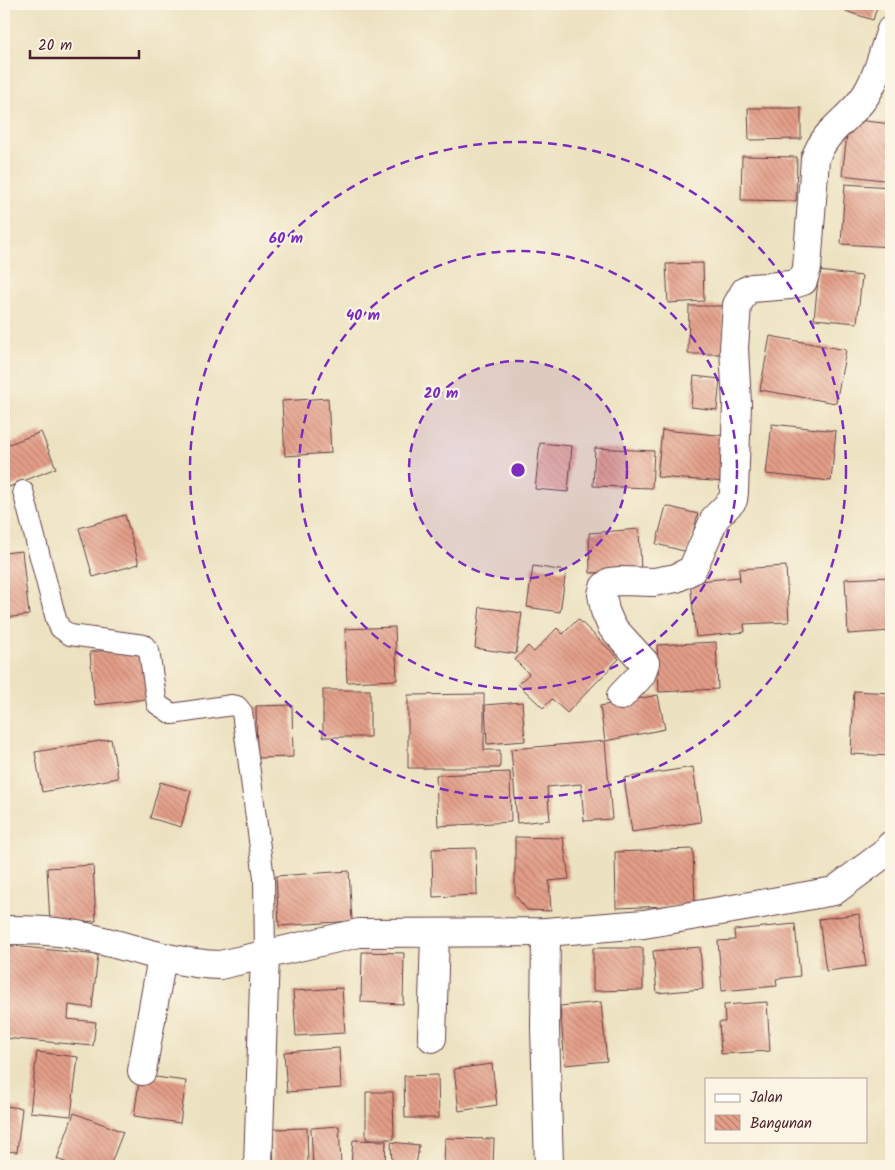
<svg xmlns="http://www.w3.org/2000/svg" width="895" height="1170" font-family="Kalam,sans-serif">
  <style>
    .building { fill: url(#building-back-hatch) }
    .lines { fill: none; stroke-linecap: round; stroke-linejoin: round }
    .service-casing { stroke: #623c42; stroke-width: 22 }
    .minor-casing { stroke: #623c42; stroke-width: 30 }
    .service { stroke: #fff; stroke-width: 20 }
    .minor { stroke: #fff; stroke-width: 28 }
    .ring { fill: none; stroke: #7b2cbf; stroke-width: 2.5; stroke-dasharray: 9 6 }
    .centre { fill: #7b2cbf; stroke: #fcf5e5; stroke-width: 2.5 }
    .ring-label { font-size: 15px; text-anchor: middle; font-weight: bold; fill: #7b2cbf; stroke: #fcf5e5; stroke-width: 4.5; stroke-linejoin: round; paint-order: stroke }
  </style>
  <defs>
    <pattern id="building-back-hatch" width="6" height="6" patternUnits="userSpaceOnUse" patternTransform="scale(1.25)"><rect width="6" height="6" fill="#e39e88"/><path d="M-1 5l2 2M0 0l6 6M5-1l2 2" fill="none" stroke="#ba806f"/></pattern>
  </defs>
  <rect width="100%" height="100%" fill="#fcf5e5"/>
  <filter id="ink" filterUnits="userSpaceOnUse"><feTurbulence type="fractalNoise" baseFrequency=".02" numOctaves="2"/><feDisplacementMap in="SourceGraphic" scale="10" xChannelSelector="R" yChannelSelector="G"/><feConvolveMatrix kernelMatrix="1 2 1 2 8 2 1 2 1" color-interpolation-filters="sRGB"/></filter>
  <filter id="wash" filterUnits="userSpaceOnUse"><feTurbulence type="fractalNoise" baseFrequency=".0096" numOctaves="4" result="noise"/><feDisplacementMap in="SourceGraphic" scale="20" xChannelSelector="R" yChannelSelector="G"/><feGaussianBlur stdDeviation="1.12" result="paint"/><feColorMatrix in="noise" values="0 0 0 0 0 0 0 0 0 0 0 0 0 0 0 0 0 1.4 0 .05"/><feComposite in="paint" operator="in"/></filter>
  <g filter="url(#wash)">
    <rect width="100%" height="100%" fill="#ece2c1"/>
    <g id="blocks">
      <!-- building -->
      <g class="building">
        <path d="M847 4H878L873 20 845 11Z"/>
        <path d="M748 108H801V139L749 140Z"/>
        <path d="M849 119 891 124V181L842 175Z"/>
        <path d="M742 156 797 157 796 201 741 200Z"/>
        <path d="M845 184 891 187V247L841 244Z"/>
        <path d="M703 263 704 301 668 303 666 264Z"/>
        <path d="M819 271 862 276 857 323 814 319Z"/>
        <path d="M689 306H724L723 354H688Z"/>
        <path d="M770 336 846 350 836 403 760 390Z"/>
        <path d="M694 376 720 379 717 410 691 407Z"/>
        <path d="M4 396 10 411 4 414Z"/>
        <path d="M328 398 331 453 285 456 282 401Z"/>
        <path d="M772 424 836 431 831 481 766 474Z"/>
        <path d="M662 430 729 436 726 482 657 477Z"/>
        <path d="M41 432 56 468 4 489V446Z"/>
        <path d="M540 443 572 446 568 492 535 489Z"/>
        <path d="M595 448 654 451 652 488 593 486Z"/>
        <path d="M666 506 698 514 688 552 656 544Z"/>
        <path d="M125 515 139 564 93 577 79 528Z"/>
        <path d="M639 529 641 571 590 573 589 533Z"/>
        <path d="M22 551 29 615 4 618V553Z"/>
        <path d="M533 566 566 571 560 612 527 607Z"/>
        <path d="M786 566 789 622 744 624 745 632 696 637 690 582 739 577 740 582 739 569Z"/>
        <path d="M891 577V631L848 634 845 579Z"/>
        <path d="M480 607 522 613 516 654 475 648Z"/>
        <path d="M578 619 619 659 567 713 552 699 543 708 518 684 529 674 515 660 528 646 534 652 557 628 563 634Z"/>
        <path d="M395 627 397 680 347 682 345 629Z"/>
        <path d="M716 642 718 689 659 692 657 645Z"/>
        <path d="M142 647 147 699 95 705 90 652Z"/>
        <rect x="323" y="690" width="47" height="47"/>
        <path d="M854 691 891 693V756L851 754Z"/>
        <path d="M484 694V750H500V768H408V695Z"/>
        <path d="M658 695 665 729 605 741 600 706Z"/>
        <path d="M522 702 525 741 487 744 485 705Z"/>
        <path d="M292 705 293 757 257 758 256 706Z"/>
        <path d="M111 739 118 778 42 792 35 752Z"/>
        <path d="M605 741 612 819 584 821 581 784 547 787 550 820 517 823 511 749Z"/>
        <path d="M693 767 701 822 632 832 624 778Z"/>
        <path d="M510 772 511 822 438 826 436 775Z"/>
        <path d="M160 782 191 791 181 827 150 818Z"/>
        <path d="M515 837 563 838 569 879 549 881 551 911 527 910 515 895Z"/>
        <path d="M476 848 477 895 433 897 432 849Z"/>
        <path d="M693 849 695 905 616 908 615 852Z"/>
        <path d="M93 865 96 921 50 923 47 868Z"/>
        <path d="M349 871 352 921 279 926 276 876Z"/>
        <path d="M859 914 866 966 826 971 819 919Z"/>
        <path d="M795 924 800 976 776 979 777 986 722 991 718 941 735 940 734 930Z"/>
        <path d="M4 945 98 955 92 1008 69 1005 68 1019 96 1022 93 1046 4 1038Z"/>
        <path d="M700 947 703 989 657 993 653 951Z"/>
        <path d="M593 948H643V990L593 991Z"/>
        <path d="M362 952 404 953 403 1004 361 1002Z"/>
        <path d="M342 988 345 1033 296 1036 293 991Z"/>
        <path d="M601 1002 607 1061 565 1065 560 1006Z"/>
        <path d="M767 1002 770 1051 721 1054 719 1022H725L724 1005Z"/>
        <path d="M339 1048 341 1088 287 1092 284 1052Z"/>
        <path d="M37 1052 78 1057 71 1116 30 1112Z"/>
        <path d="M492 1064 497 1105 459 1111 454 1069Z"/>
        <path d="M140 1075 186 1081 180 1123 134 1116Z"/>
        <path d="M438 1075 439 1118H405L404 1076Z"/>
        <path d="M366 1092H393L394 1139H366Z"/>
        <path d="M4 1106 22 1108 17 1152 4 1151Z"/>
        <path d="M74 1113 123 1132 110 1166H74L57 1159Z"/>
        <path d="M339 1126 341 1165 313 1166 311 1128Z"/>
        <path d="M307 1128 308 1166H274L272 1129Z"/>
        <path d="M445 1138 494 1139 493 1166H444Z"/>
        <path d="M353 1140 386 1141 385 1166H351Z"/>
        <path d="M391 1142 419 1145 416 1166H392Z"/>
      </g>
    </g>
  </g>
  <g filter="url(#ink)">
    <use href="#blocks" fill-opacity="0" stroke="#623c42" stroke-width="1"/>
    <g class="lines">
      <!-- service casing -->
      <g class="service-casing">
        <path id="service" d="M23 491 56 619 60 628 70 635 144 645 149 651 157 704 172 714 232 705 237 706 242 712 264 878 265 954"/>
      </g>
      <!-- minor casing -->
      <g class="minor-casing">
        <g id="minor">
          <path d="M621 696 641 675 645 663 612 627 605 611 602 594 604 587 610 582 620 581 654 582 676 578 692 570 715 518 733 500 734 492 737 404 734 348 737 305 745 291 752 288 790 285 803 281 807 268 815 159C825 130 846 122 863 99 877 80 883 52 891 30"/>
          <path d="M4 930C28 930 52 930 77 935 125 944 170 964 220 965L359 933 546 932 644 924 750 906 834 891 885 853 891 845"/>
          <path d="M546 932 545 1028 549 1166"/>
          <path d="M432 1038 435 933"/>
          <path d="M142 1071 162 957"/>
          <path d="M258 1166 265 954"/>
        </g>
      </g>
      <!-- service -->
      <use href="#service" class="service"/>
      <!-- minor -->
      <use href="#minor" class="minor"/>
    </g>
  </g>
  <!-- distance rings -->
  <circle cx="518" cy="470" r="109" fill="#7b2cbf" fill-opacity=".12"/>
  <g class="ring">
    <circle cx="518" cy="470" r="109"/>
    <circle cx="518" cy="470" r="219"/>
    <circle cx="518" cy="470" r="328"/>
  </g>
  <circle cx="518" cy="470" r="8" class="centre"/>
  <g class="ring-label">
    <text x="286" y="243">60 m</text>
    <text x="363" y="320">40 m</text>
    <text x="441" y="398">20 m</text>
  </g>
  <!-- margin -->
  <rect width="895" height="1170" fill="none" stroke="#fcf5e5" stroke-width="20"/>
  <!-- legend -->
  <rect x="705" y="1078" width="162" height="65" fill="#fcf5e5" stroke="#b59f9b"/>
  <rect x="715" y="1094" width="25" height="8" fill="#ffffff" stroke="#b59f9b"/>
  <text x="750" y="1102" font-size="15" fill="#4a1f2b">Jalan</text>
  <rect x="715" y="1115" width="25" height="15" fill="url(#building-back-hatch)" stroke="#b59f9b"/>
  <text x="750" y="1128" font-size="15" fill="#4a1f2b">Bangunan</text>
  <!-- scale -->
  <path d="M30 50v8h109v-8" fill="none" stroke="#4a1f2b" stroke-width="2.5"/>
  <text x="38" y="50" font-size="15" fill="#4a1f2b" stroke="#fcf5e5" stroke-width="4" paint-order="stroke">20 m</text>
</svg>
